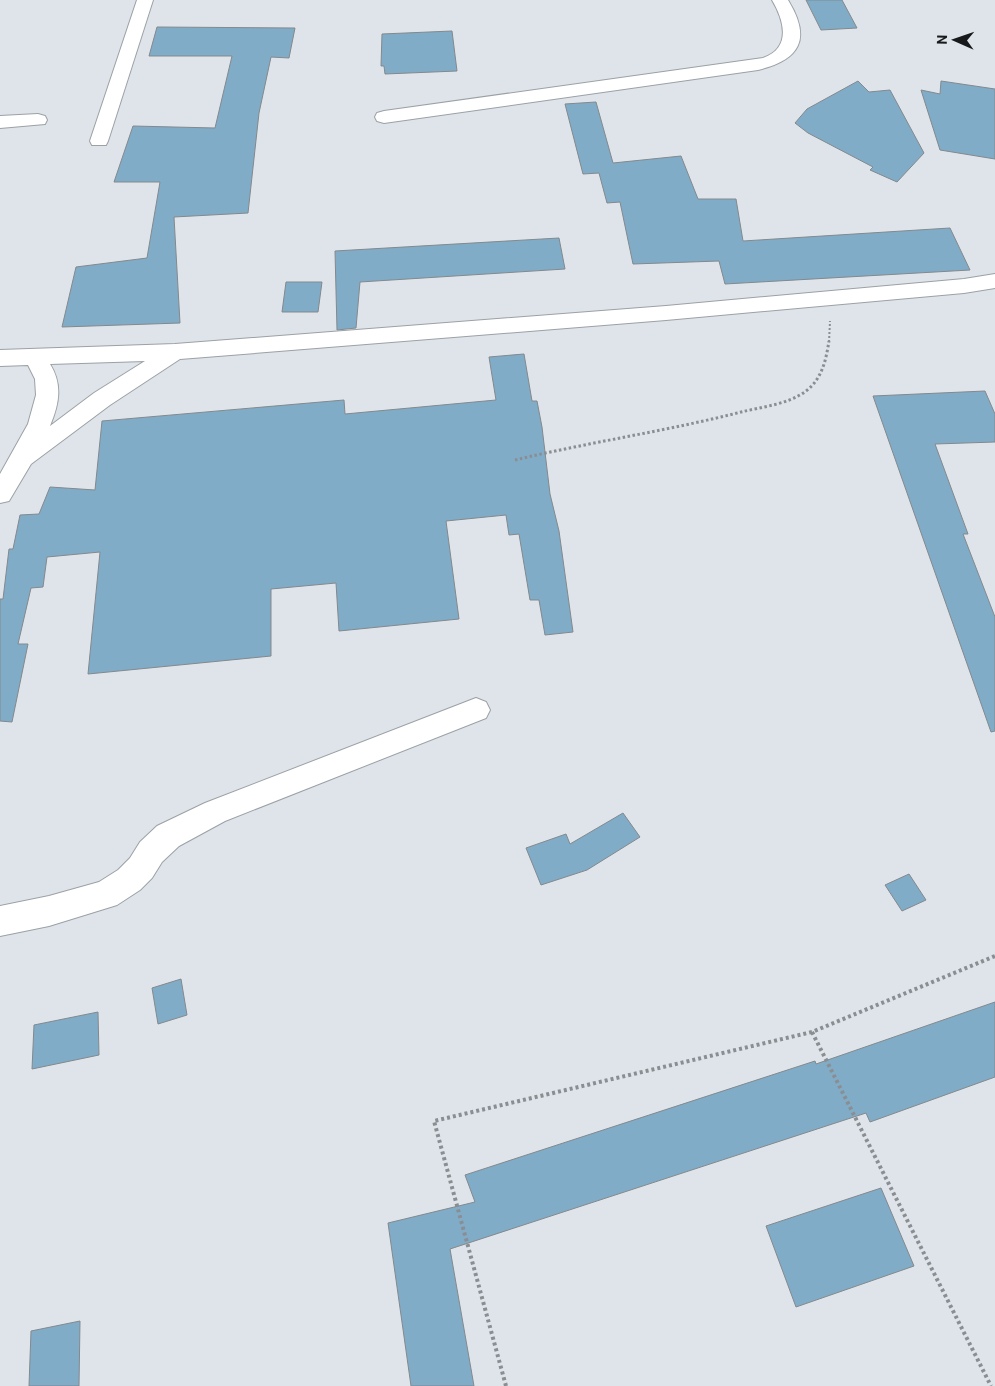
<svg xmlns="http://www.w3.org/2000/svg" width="995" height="1386" font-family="Roboto,sans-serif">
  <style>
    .building { fill: #80acc8; stroke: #83898d }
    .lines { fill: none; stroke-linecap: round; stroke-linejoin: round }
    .minor-casing { stroke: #9ba1a5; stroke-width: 2 }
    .path-far2 { stroke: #8a8e92; stroke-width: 2; stroke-dasharray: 2 2; stroke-linecap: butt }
    .path-far1 { stroke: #8a8e92; stroke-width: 3; stroke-dasharray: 2.5 2.5; stroke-linecap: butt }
    .path { stroke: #8a8e92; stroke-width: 4; stroke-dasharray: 3 3; stroke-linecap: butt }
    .minor { fill: #fff; fill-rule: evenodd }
  </style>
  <rect width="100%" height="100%" fill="#dee4e9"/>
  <!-- building -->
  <g class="building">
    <path d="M806 0H842L857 28 821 30Z"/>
    <path d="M157 27 295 28 289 58 271 57 259 113 248 213 174 217 180 323 62 327 76 267 147 258 160 182H114L133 126 215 128 232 56H149Z"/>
    <path d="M452 31 457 71 385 74 384 66H381L382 34Z"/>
    <path d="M858 81 869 92 890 90 924 153 897 182 870 170 873 167 808 133 795 123 807 109Z"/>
    <path d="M941 81 995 89V159L940 150 921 90 940 94Z"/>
    <path d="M596 102 613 163 681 156 698 199H736L743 241 950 228 970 270 725 284 719 261 633 264 620 202 607 203 599 173 583 174 565 104Z"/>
    <path d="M559 238 565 269 360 282 356 328 337 330 335 251Z"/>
    <path d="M286 282H322L318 312H282Z"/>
    <path d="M524 354 532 401H537L542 427 550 494 559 531 573 632 545 635 539 600H530L519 534 509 535 506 515 446 521 459 619 339 631 336 583 271 589V656L88 674 100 552 47 557 43 587 31 588 18 644H28L12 722 0 721V599H3L9 549H13L20 515 39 514 50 487 95 490 102 421 344 400 345 414 496 400 489 357Z"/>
    <path d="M985 391 995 414V442L935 444 968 534H963L995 617V731L991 732 873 396Z"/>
    <path d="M623 813 640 837 587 870 541 885 526 848 566 834 570 844Z"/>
    <path d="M909 874 926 900 902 911 885 885Z"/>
    <path d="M181 979 187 1015 158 1024 152 988Z"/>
    <path d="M995 1002V1077L870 1122 866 1113 450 1249 474 1386H411L388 1223 475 1202 465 1175 815 1061 816 1064Z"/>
    <path d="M98 1012 99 1055 32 1069 34 1025Z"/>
    <path d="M881 1188 914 1266 796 1307 766 1226Z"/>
    <path d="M80 1321 79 1386H29L31 1331Z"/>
  </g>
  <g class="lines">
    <!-- minor casing -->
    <g class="minor-casing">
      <g id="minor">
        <path d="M137 0H153L108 141 106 145H92L90 141Z"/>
        <path d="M772 0H788C812 39 800 60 758 70L384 123 377 121 375 117 377 113 384 111 763 58C792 48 784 20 772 0Z"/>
        <path d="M38 114 45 116 47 120 45 124 0 128V116Z"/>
        <path d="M995 274V288L964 293 666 320 180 359 110 405 31 464 9 501 0 503V474L28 424 36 395 35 379 28 365 0 366V350L175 344 666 306 964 279ZM145 361 94 393 50 426C59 404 63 385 50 364Z"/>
        <path d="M476 698 486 702 490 710 486 718 225 821 179 846 162 862 152 878 140 890 117 905 49 926 0 936V906L49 896 99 882 118 870 130 858 140 842 157 826 205 803Z"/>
      </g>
    </g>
    <!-- path-far2 -->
    <path class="path-far2" d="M829 342 830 321"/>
    <!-- path-far1 -->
    <path class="path-far1" d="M515 460C590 442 667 431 741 412 762 407 789 404 806 391 822 379 826 360 829 341"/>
    <!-- path -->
    <g class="path">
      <path d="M812 1032 991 1386"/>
      <path d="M506 1386 434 1121 812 1032 995 956"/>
    </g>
    <!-- minor -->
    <use href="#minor" class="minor"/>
  </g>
  <!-- north arrow -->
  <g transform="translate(955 40) rotate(272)" stroke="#dee4e9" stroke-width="4" paint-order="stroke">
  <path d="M0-4L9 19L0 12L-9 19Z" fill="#17191b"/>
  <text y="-8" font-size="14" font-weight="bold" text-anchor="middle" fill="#17191b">N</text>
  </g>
</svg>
